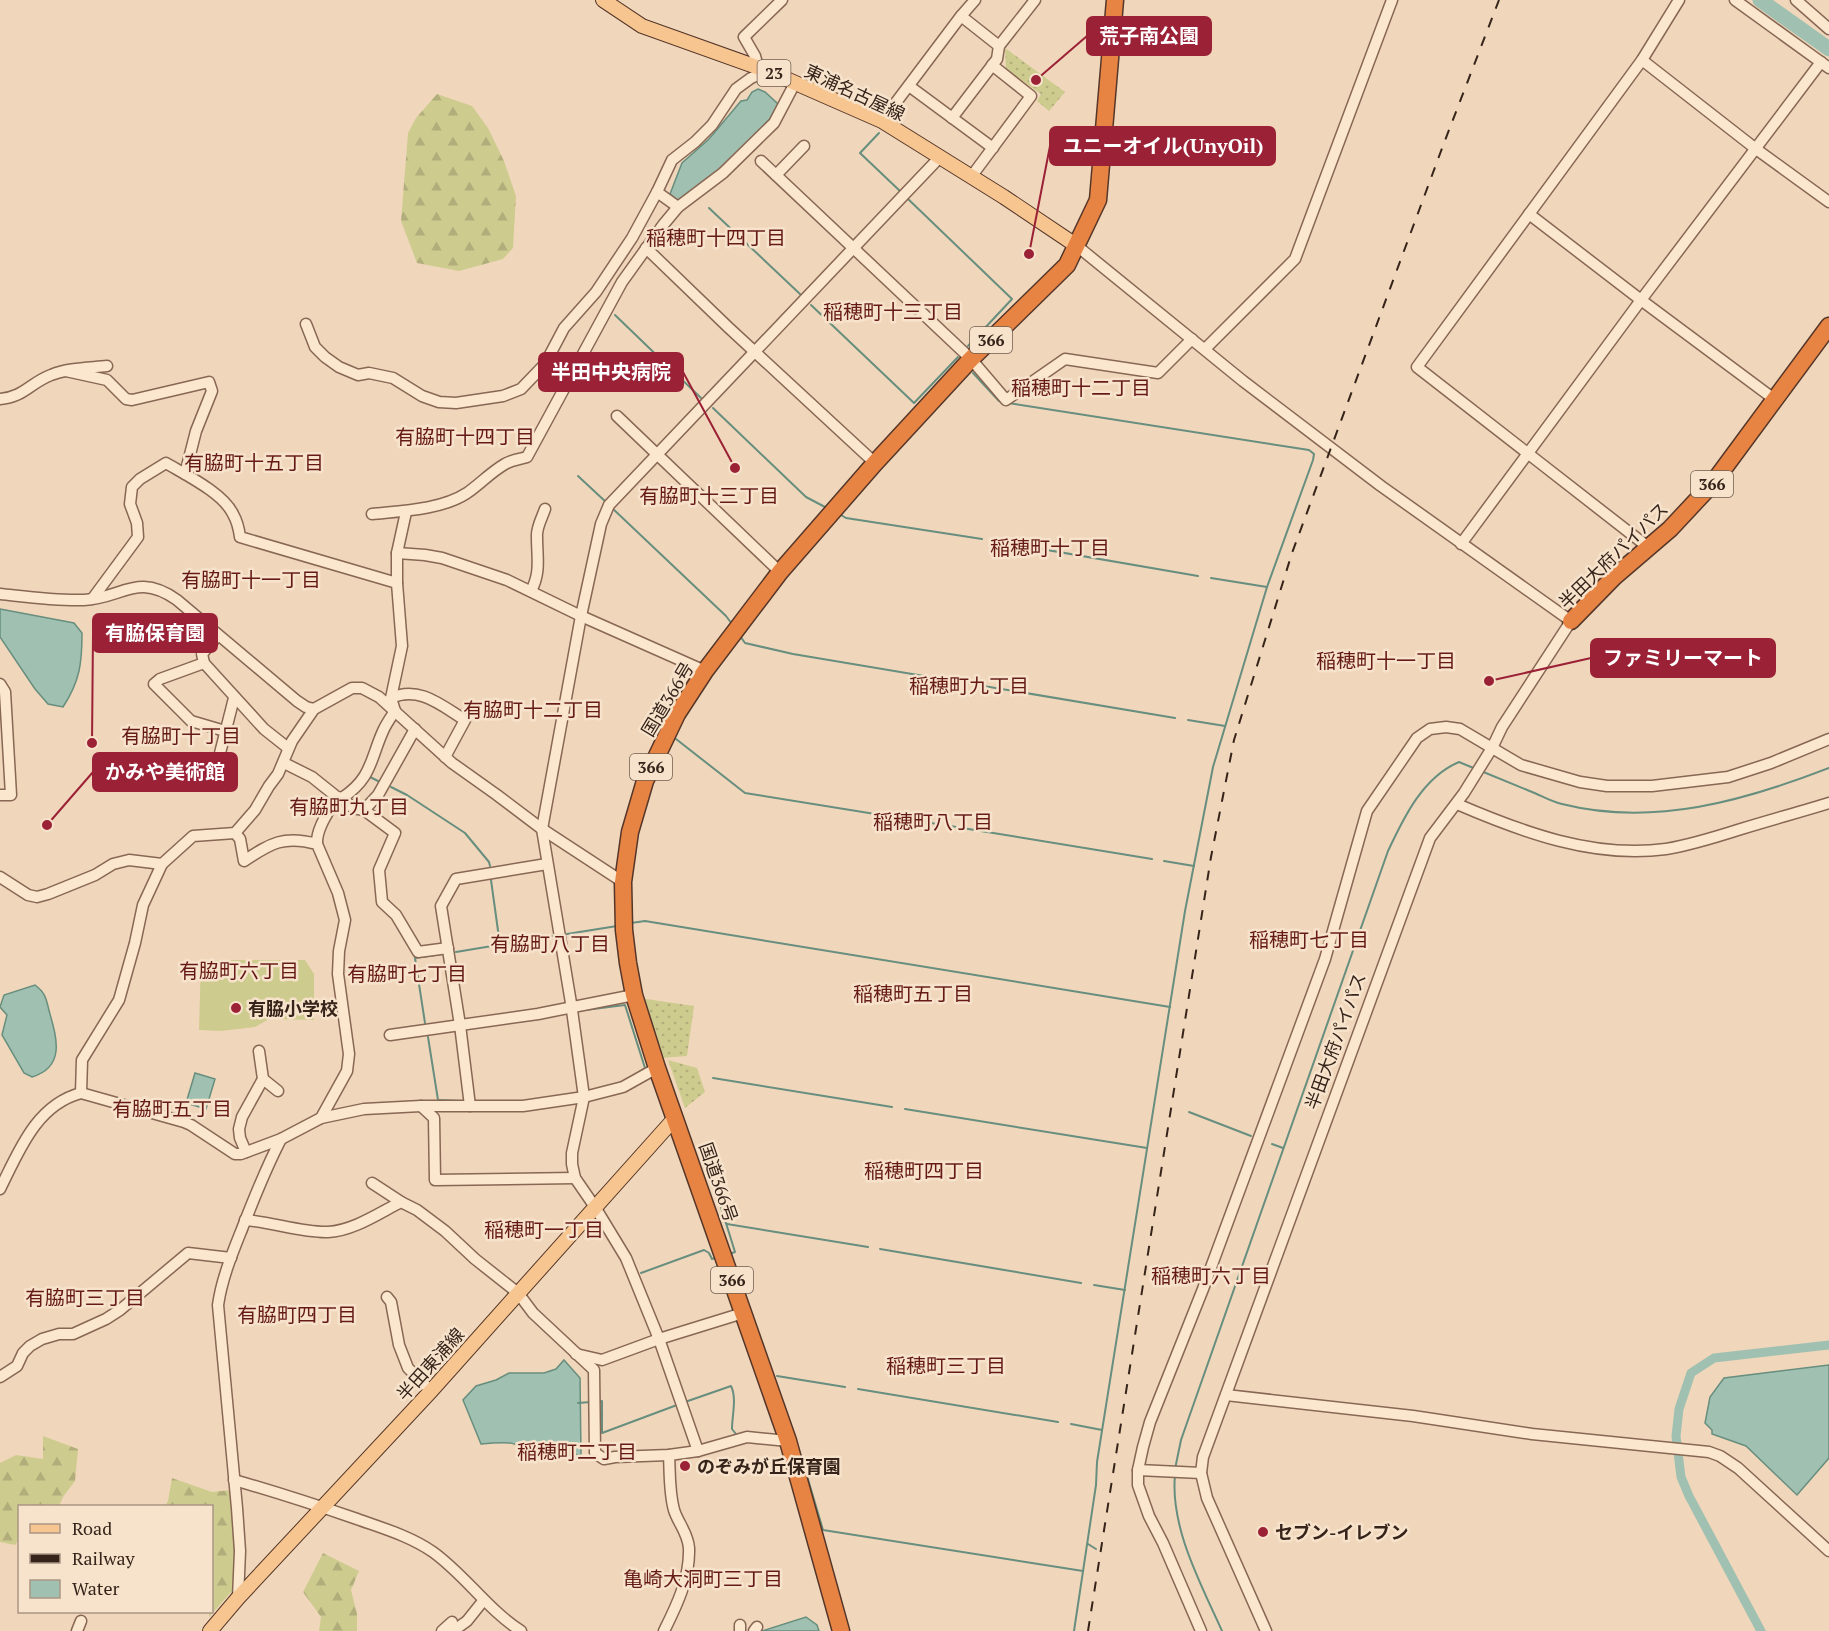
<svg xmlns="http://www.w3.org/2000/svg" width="1829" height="1631" font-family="'PT Serif','Noto Sans JP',serif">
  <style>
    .grass { fill: url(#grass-dots) }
    .forest { fill: url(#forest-firs) }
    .pitch { fill: #cecb8f }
    .water { fill: #a0c1b1; stroke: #678e7e; stroke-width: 1.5 }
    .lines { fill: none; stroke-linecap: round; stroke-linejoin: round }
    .stream { stroke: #678e7e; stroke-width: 2 }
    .canal { stroke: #a0c1b1; stroke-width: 9 }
    .river { stroke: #a0c1b1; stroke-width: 15 }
    .minor-casing { stroke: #886754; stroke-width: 13 }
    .major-casing { stroke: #553629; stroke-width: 16 }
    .highway-casing { stroke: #553629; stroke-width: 19 }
    .minor { stroke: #fbe6ce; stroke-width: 10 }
    .major { stroke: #f7c58f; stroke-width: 14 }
    .highway { stroke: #e78444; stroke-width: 16 }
    .rail { stroke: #36231a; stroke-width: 2; stroke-dasharray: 10 10; stroke-linecap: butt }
    .poi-dot { fill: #9b2136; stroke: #f7e3cb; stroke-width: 2 }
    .labels { text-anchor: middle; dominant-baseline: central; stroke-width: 5; stroke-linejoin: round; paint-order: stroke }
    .shield { fill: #f7e3cb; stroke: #705d4f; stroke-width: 1.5 }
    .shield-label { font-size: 16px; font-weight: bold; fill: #36231a }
    .street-label { font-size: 18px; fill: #36231a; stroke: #f7e3cb }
    .poi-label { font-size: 18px; font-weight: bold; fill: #36231a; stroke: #f7e3cb; text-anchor: start }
    .neighbourhood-label { font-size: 20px; fill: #651a17; stroke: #f7e3cb }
    .leader { fill: none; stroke: #9b2136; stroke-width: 2 }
    .callout-dot { fill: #9b2136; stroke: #f7e3cb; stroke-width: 2 }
    .callout { fill: #9b2136; stroke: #9b2136; stroke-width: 2 }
    .callout-label { font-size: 20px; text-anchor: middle; font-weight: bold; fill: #fff }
  </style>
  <defs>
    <pattern id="grass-dots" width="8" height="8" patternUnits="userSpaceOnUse" patternTransform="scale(1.5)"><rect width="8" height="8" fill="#cecb8f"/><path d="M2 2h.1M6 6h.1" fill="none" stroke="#b2ae7b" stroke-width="1.8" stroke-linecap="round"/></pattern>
    <pattern id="forest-firs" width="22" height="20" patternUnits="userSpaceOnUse" patternTransform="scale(1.5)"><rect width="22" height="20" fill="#cecb8f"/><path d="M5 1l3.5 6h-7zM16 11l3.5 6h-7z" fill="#b2ae7b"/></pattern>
  </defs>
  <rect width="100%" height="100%" fill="#f0d7bb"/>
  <!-- grass -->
  <g class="grass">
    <path d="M1005 48 1065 92 1049 111 1037 101 1041 94 1006 69Z"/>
    <path d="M639 998 694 1006 687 1056 661 1058Z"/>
    <path d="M668 1060 697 1068 705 1092 685 1108Z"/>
  </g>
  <!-- forest -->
  <g class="forest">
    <path d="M437 94 472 106 488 128 504 161 516 196 513 248 503 259 459 271 417 263 401 221 408 133 416 118Z"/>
    <path d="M43 1436 78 1449 75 1481 63 1497 59 1506H20L19 1539 15 1545 0 1542V1463L16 1455 43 1459Z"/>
    <path d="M172 1478 212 1492 231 1490 235 1553 232 1591 209 1617V1612H212V1506H165L168 1501Z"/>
    <path d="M323 1553 359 1571 351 1590 357 1614V1631H319L321 1617 303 1592Z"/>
  </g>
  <!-- pitch -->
  <path class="pitch" d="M201 960H305L314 974V1020L269 1019 255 1027 221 1031 199 1030Z"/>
  <!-- water -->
  <g class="water">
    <path d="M758 89 765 92 778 104 770 119 711 178 678 201 670 194 682 163 709 139 741 101 747 100 752 92Z"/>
    <path d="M0 609 74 623 82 633C82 663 80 681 63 707L48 704 35 689 0 637Z"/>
    <path d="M35 985C47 994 46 1000 50 1014 57 1039 65 1067 32 1077L24 1073 2 1035 7 1015 0 1007 4 995Z"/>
    <path d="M195 1073 215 1079 206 1109 186 1103Z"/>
    <path d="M564 1360 580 1378 581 1455 556 1454 540 1457C516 1441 509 1441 481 1444L463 1400 476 1386 496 1380 509 1373H544L556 1369Z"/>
    <path d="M1829 1365V1458L1797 1495 1746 1446 1712 1434V1430L1705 1423 1710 1397 1724 1378Z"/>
    <path d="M806 1617 817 1625 819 1631H762Z"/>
  </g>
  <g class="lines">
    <!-- stream -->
    <g class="stream">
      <path d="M879 133 860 153 901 192"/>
      <path d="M907 198 1012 299 968 346"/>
      <path d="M709 208 800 294"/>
      <path d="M811 305 914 403 958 357"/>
      <path d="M615 315 701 398"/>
      <path d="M973 373 999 401 1003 402"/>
      <path d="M1008 403 1309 450 1314 454 1313 460 1267 587 1213 767 1185 911 1097 1462 1096 1485 1074 1631"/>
      <path d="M713 408 806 497 825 507"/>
      <path d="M578 476 607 503"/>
      <path d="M611 507 726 616 732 624"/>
      <path d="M841 515 846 518 982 539"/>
      <path d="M995 541 1198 576"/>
      <path d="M1211 578 1267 587"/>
      <path d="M740 636 745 643 793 654 1175 718"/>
      <path d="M1188 720 1225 726"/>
      <path d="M676 739 745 793 937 824"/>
      <path d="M1481 771C1498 778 1515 785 1532 792 1542 796 1552 802 1562 804 1653 827 1744 801 1829 768"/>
      <path d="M370 777 378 781"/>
      <path d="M391 787 407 795 465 833 489 862 490 866"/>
      <path d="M950 826 1152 859"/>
      <path d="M1164 861 1194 866"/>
      <path d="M491 880 500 945"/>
      <path d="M631 923 645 921 1170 1007"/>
      <path d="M567 934 617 926"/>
      <path d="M456 952 552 936"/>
      <path d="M585 1010 625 1005 645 1068 638 1073"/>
      <path d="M425 1023 415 958 442 954"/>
      <path d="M428 1037 438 1100 460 1101"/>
      <path d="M713 1078 892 1107"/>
      <path d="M905 1109 1147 1148"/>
      <path d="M1189 1112 1251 1136"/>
      <path d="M1272 1144 1283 1148"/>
      <path d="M706 1159 735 1252 732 1253"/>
      <path d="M727 1224 868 1247"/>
      <path d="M880 1249 1081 1283"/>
      <path d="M641 1273 704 1250 709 1253 712 1259 715 1258"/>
      <path d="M1094 1285 1125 1290"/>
      <path d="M777 1376 845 1387"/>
      <path d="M858 1389 1058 1422"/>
      <path d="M599 1402 602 1401V1433L677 1405"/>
      <path d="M685 1402 731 1386C737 1398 732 1416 732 1429L736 1434"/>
      <path d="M578 1403 591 1402"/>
      <path d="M1071 1424 1102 1430"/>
      <path d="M802 1459 823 1530 1083 1571"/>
      <path d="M1175 1469 1181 1440 1388 851C1404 817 1423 777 1459 762L1476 769"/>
      <path d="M1175 1475C1170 1528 1201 1584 1222 1631"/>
      <path d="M1088 1544 1096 1549"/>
    </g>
    <!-- canal -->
    <path class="canal" d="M1761 1631 1689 1496 1681 1477 1676 1436 1679 1409 1691 1373 1714 1358 1829 1345"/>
    <!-- river -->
    <path class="river" d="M1760 0 1829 49"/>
    <!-- minor casing -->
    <g class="minor-casing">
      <g id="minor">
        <path d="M1735 0 1829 68"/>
        <path d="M1796 0 1829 29"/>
        <path d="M961 16 999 46"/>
        <path d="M1642 60 1756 149 1829 202"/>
        <path d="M758 67 755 56 744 37 782 0"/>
        <path d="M909 86 993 148"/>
        <path d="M952 118 997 59 999 46 1035 0"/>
        <path d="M882 121 961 16 975 0"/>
        <path d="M761 161 971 359 1006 400 1065 359 1158 373 1192 339"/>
        <path d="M776 175 804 146"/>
        <path d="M971 177 1031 96 992 65"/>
        <path d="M657 192 678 207"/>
        <path d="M1529 214 1641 300 1774 399"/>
        <path d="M1077 246 1243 381 1381 486 1571 621 1502 727 1492 748 1464 793 1430 838 1203 1457 1201 1473 1207 1498 1266 1631"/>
        <path d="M646 248 729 328 875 463"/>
        <path d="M306 324 315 347 325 357 339 367 358 375 369 373 393 378 422 396 439 402 456 403 503 396 521 389 545 364 564 328 596 292 632 238 657 192 672 160 695 142 712 125 736 89 751 78 768 71"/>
        <path d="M1205 349 1295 259 1392 0"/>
        <path d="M66 371 107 380 126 399 132 400 209 382 212 391 196 431 185 474"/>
        <path d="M0 399C24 397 30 383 51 375 68 368 89 368 107 366"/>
        <path d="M617 416 780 572"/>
        <path d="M372 514C401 511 441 510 467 493 480 484 491 472 505 464 511 460 520 459 527 457L622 282 663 225 678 207 723 173 774 123 795 83"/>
        <path d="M1461 544 1641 300 1821 62"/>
        <path d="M1648 547 1417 367 1642 60 1679 0"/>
        <path d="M397 553 425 555 442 558 507 580 581 616 705 671"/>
        <path d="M531 591C541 572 537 558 537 537 536 528 542 518 545 509"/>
        <path d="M0 594C28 597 56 601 84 600 123 598 137 572 177 600L297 701 306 707 314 709"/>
        <path d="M93 598 138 537 137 523 130 504 132 487 140 479 166 463C186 475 223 493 233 514 237 521 239 529 240 537L397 583"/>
        <path d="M218 635 202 654 204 663 160 679 154 684 191 721 225 731"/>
        <path d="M204 663 264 729 288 748"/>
        <path d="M0 684 5 692 11 795H0"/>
        <path d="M391 698C419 685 442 706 465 720L445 757"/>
        <path d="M395 711 391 698 402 646 397 583V553L406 512"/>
        <path d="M284 763 312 777 337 797"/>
        <path d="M217 765 234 698"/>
        <path d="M342 798 353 808 364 810 395 833 379 870 382 902 396 915 418 952 448 948"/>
        <path d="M1457 804C1522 832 1594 859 1666 849 1691 845 1716 837 1741 829 1770 820 1800 812 1829 803"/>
        <path d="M364 810 378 795 415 729"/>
        <path d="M235 833 240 839 244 861C271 843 284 835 317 844L338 893 345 920 339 951 338 974 349 1054 347 1071 321 1118"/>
        <path d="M317 844C316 828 330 810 337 797L342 798C372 778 370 760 383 731 386 724 391 717 395 711"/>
        <path d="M0 877 28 895 37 897 48 894 95 875 113 864 129 860 162 864"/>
        <path d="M390 1035 538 1014 634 995"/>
        <path d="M263 1079 278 1091"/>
        <path d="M81 1093 82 1060 119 1000 135 943 143 905 162 864 193 836 235 833 255 810 269 786 278 774 292 741 314 709 352 688H362L379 697 452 763 497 795 542 829 623 882"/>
        <path d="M421 1106 434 1118 435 1180 575 1178"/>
        <path d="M470 1106 460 1025 441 906 456 879 547 864"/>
        <path d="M246 1152 240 1138 239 1129 242 1117 263 1079 259 1051"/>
        <path d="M372 1183 401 1202"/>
        <path d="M0 1189C19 1151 36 1105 81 1093L184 1122 191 1125 235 1154H241L281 1139 321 1118 364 1109 421 1106H523L584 1097 623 1087 657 1068"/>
        <path d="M245 1220C272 1222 303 1233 328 1232 353 1231 379 1213 401 1202L417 1210 445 1231 475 1259 518 1293 533 1313 594 1370 595 1453 604 1459 615 1457 669 1455 698 1451 747 1437 788 1441"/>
        <path d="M387 1297 391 1302 399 1345 408 1368 431 1391"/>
        <path d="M576 1354 602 1360 659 1339 743 1313"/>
        <path d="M0 1377 17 1366 23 1353 30 1346 42 1339 59 1334H73L106 1319 120 1310 188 1253 231 1258"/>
        <path d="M1226 1395 1413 1416 1532 1434 1709 1452 1720 1456 1738 1468 1829 1551"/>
        <path d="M698 1451 659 1339 626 1258 595 1207 575 1178 572 1164V1153L584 1097 571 1003 542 829 581 616 601 524 609 505 940 157"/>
        <path d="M1138 1470 1201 1473"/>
        <path d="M234 1480C276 1492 316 1505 357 1519 382 1528 410 1536 433 1552 465 1575 487 1609 521 1631"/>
        <path d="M238 1598 240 1551 237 1508 218 1305C222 1278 232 1254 242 1229 254 1198 266 1168 281 1139"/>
        <path d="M740 1625V1631"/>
        <path d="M77 1631 81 1621"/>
        <path d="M442 1631 452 1622"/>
        <path d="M453 1631 467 1621 483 1601"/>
        <path d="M664 1631C677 1605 690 1578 689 1548 688 1533 678 1523 674 1510 669 1492 670 1473 669 1455"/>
        <path d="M754 1631 757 1627"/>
        <path d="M1201 1631 1163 1543 1149 1516 1138 1485V1470L1143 1447 1150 1422 1203 1289 1325 959 1367 811 1417 738 1430 729 1446 727 1460 729 1521 765 1580 782 1607 786H1652L1728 777 1771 763 1829 739"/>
      </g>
    </g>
    <!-- major casing -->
    <g class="major-casing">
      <g id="major">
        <path d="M603 0 642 26 768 71 882 121 1004 197 1077 246"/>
        <path d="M210 1631 238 1598 431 1391 675 1118"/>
      </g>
    </g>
    <!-- highway casing -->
    <g class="highway-casing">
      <g id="highway">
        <path d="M1571 621 1614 577 1670 529 1713 483 1829 326"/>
        <path d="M841 1631 788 1441 657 1068 634 995 628 963 624 930 623 882 630 832 645 781 677 714 705 671 780 572 875 463 971 359 1067 265 1098 200 1115 0"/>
      </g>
    </g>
    <!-- minor -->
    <use href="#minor" class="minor"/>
    <!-- major -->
    <use href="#major" class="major"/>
    <!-- highway -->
    <use href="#highway" class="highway"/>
    <!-- rail -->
    <path class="rail" d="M1088 1631 1211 857 1234 740 1292 553 1444 143 1499 0"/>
  </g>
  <!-- markers -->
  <g class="poi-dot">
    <circle cx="236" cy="1008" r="6"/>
    <circle cx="685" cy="1466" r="6"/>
    <circle cx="1263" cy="1532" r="6"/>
  </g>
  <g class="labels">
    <!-- shield labels -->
    <g class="shield">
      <rect x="757.5" y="60" width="33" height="26" rx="4.5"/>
      <rect x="970" y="327" width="42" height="26" rx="4.5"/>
      <rect x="1691" y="471" width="42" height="26" rx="4.5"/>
      <rect x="630" y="754" width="42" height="26" rx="4.5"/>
      <rect x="711" y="1267" width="42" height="26" rx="4.5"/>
    </g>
    <g class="shield-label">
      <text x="774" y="73">23</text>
      <text x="991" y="340">366</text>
      <text x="1712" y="484">366</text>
      <text x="651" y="767">366</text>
      <text x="732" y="1280">366</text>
    </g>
    <!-- street labels -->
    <g class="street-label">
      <text transform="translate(855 92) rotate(25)">東浦名古屋線</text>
      <text transform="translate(1613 555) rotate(-44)">半田大府パイパス</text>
      <text transform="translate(667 699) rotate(-59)">国道366号</text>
      <text transform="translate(1335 1041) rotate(-70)">半田大府パイパス</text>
      <text transform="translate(719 1182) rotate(71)">国道366号</text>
      <text transform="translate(430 1364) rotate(-48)">半田東浦線</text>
    </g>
    <!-- poi labels -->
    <g class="poi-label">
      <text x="248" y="1008">有脇小学校</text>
      <text x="697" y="1466">のぞみが丘保育園</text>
      <text x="1275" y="1532">セブン-イレブン</text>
    </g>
    <!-- neighbourhood labels -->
    <g class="neighbourhood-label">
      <text x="716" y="237">稲穂町十四丁目</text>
      <text x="893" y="311">稲穂町十三丁目</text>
      <text x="1081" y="387">稲穂町十二丁目</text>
      <text x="465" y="436">有脇町十四丁目</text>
      <text x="254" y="462">有脇町十五丁目</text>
      <text x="709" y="495">有脇町十三丁目</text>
      <text x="1050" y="547">稲穂町十丁目</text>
      <text x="251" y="579">有脇町十一丁目</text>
      <text x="1386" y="660">稲穂町十一丁目</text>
      <text x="969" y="685">稲穂町九丁目</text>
      <text x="533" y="709">有脇町十二丁目</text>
      <text x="181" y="735">有脇町十丁目</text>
      <text x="349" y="806">有脇町九丁目</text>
      <text x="933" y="821">稲穂町八丁目</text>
      <text x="1309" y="939">稲穂町七丁目</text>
      <text x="550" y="943">有脇町八丁目</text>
      <text x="239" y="970">有脇町六丁目</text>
      <text x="407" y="973">有脇町七丁目</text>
      <text x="913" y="993">稲穂町五丁目</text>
      <text x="172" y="1108">有脇町五丁目</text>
      <text x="924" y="1170">稲穂町四丁目</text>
      <text x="544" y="1229">稲穂町一丁目</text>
      <text x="1211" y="1275">稲穂町六丁目</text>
      <text x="85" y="1297">有脇町三丁目</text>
      <text x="297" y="1314">有脇町四丁目</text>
      <text x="946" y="1365">稲穂町三丁目</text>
      <text x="577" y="1451">稲穂町二丁目</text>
      <text x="703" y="1578">亀崎大洞町三丁目</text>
    </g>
  </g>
  <!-- callouts -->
  <path class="leader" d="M1036 80L1087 36M1029 254L1050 146M735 468L683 372M92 743L93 633M1489 681L1591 658M47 825L93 772"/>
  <g class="callout-dot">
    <circle cx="1036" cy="80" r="6"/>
    <circle cx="1029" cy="254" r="6"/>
    <circle cx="735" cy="468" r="6"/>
    <circle cx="92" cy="743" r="6"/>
    <circle cx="1489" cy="681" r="6"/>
    <circle cx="47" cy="825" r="6"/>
  </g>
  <g class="callout">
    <rect x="1087" y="17" width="124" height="38" rx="6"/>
    <rect x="1050" y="127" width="225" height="38" rx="6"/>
    <rect x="539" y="353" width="144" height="38" rx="6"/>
    <rect x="93" y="614" width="124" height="38" rx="6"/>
    <rect x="1591" y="639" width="184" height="38" rx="6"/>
    <rect x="93" y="753" width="144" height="38" rx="6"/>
  </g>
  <g class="callout-label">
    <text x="1149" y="43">荒子南公園</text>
    <text x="1163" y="153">ユニーオイル(UnyOil)</text>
    <text x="611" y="379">半田中央病院</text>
    <text x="155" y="640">有脇保育園</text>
    <text x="1683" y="665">ファミリーマート</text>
    <text x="165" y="779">かみや美術館</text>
  </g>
  <!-- legend -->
  <rect x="18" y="1505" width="195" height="108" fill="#f7e3cb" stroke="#aa9684" stroke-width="1.5"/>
  <rect x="30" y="1524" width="30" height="9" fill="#f7c58f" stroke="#aa9684" stroke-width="1.5"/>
  <text x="72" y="1535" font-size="18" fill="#36231a">Road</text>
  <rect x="30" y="1554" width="30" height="9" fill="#36231a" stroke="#aa9684" stroke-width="1.5"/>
  <text x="72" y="1565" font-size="18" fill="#36231a">Railway</text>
  <rect x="30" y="1580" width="30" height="18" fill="#a0c1b1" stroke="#aa9684" stroke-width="1.5"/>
  <text x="72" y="1595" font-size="18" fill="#36231a">Water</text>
</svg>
